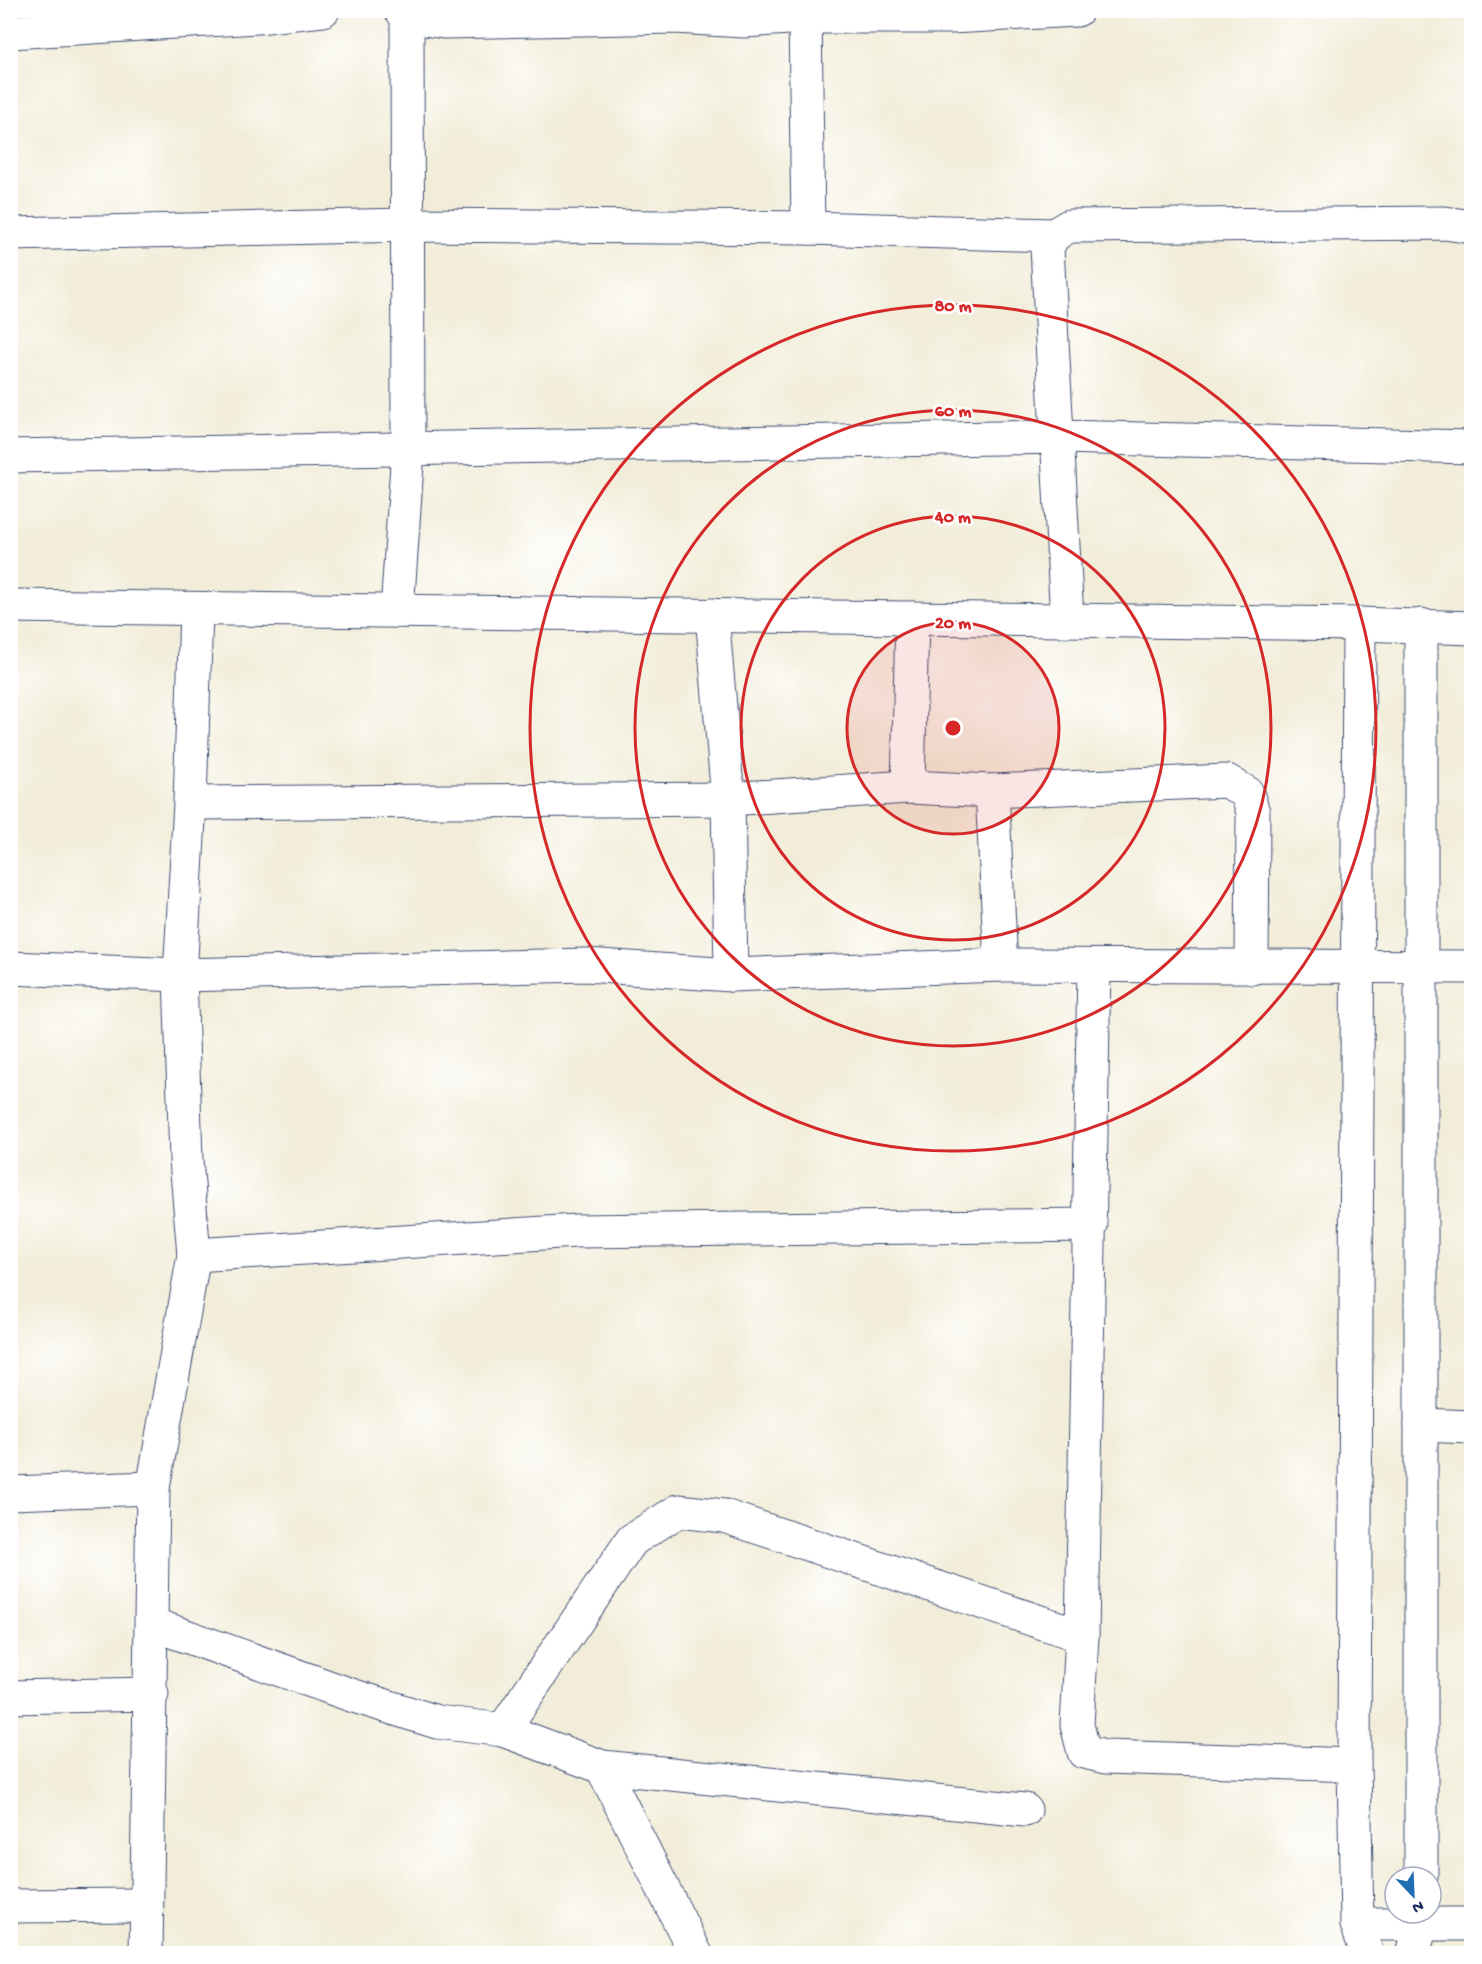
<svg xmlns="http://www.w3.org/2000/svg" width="1482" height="1964" font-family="'Gochi Hand',sans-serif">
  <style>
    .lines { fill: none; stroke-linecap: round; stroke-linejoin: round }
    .minor-casing { stroke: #3b4c70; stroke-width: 35 }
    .minor { stroke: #fff; stroke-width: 33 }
    .ring { fill: none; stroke: #d62828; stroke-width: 3 }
    .centre { fill: #d62828; stroke: #fff; stroke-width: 3 }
    .ring-label { font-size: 18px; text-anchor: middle; font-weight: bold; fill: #d62828; stroke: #fff; stroke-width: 5; stroke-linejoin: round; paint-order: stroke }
  </style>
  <rect width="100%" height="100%" fill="#fff"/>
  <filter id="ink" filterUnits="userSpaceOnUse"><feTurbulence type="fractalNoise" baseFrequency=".0167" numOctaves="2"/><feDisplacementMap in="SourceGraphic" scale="12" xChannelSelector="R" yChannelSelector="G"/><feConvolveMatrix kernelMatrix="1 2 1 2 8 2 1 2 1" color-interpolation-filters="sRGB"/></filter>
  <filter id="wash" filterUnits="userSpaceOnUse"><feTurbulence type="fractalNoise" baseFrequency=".008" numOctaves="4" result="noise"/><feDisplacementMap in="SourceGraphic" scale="24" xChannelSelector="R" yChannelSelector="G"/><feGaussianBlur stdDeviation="1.35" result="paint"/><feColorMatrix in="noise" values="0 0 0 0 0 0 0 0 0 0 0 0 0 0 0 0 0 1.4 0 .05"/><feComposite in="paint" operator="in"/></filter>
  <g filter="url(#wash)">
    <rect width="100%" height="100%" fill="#f2edd9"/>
  </g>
  <g filter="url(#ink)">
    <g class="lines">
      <!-- minor casing -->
      <g class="minor-casing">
        <g id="minor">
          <path d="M401 10 407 16 444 22 675 17 744 21 805 17H951L1077 10"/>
          <path d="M805 17 808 228"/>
          <path d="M10 32 257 17 323 10"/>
          <path d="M10 234 407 225 808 228 1054 235"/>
          <path d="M10 456 1058 437 1472 447"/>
          <path d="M10 606 1359 624 1472 628"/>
          <path d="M397 611 408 450 407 16"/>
          <path d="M712 615 728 799 731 975"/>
          <path d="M1067 620 1047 248 1054 235 1069 226 1445 223 1472 227"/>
          <path d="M1359 624 1354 1765 1357 1924 1367 1954"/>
          <path d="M908 787 912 618"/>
          <path d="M992 791 1001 965"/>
          <path d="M190 803 728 799 908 787 992 791 1227 781 1247 793 1253 812 1252 968"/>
          <path d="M1094 966 1082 1636 1077 1725 1084 1752 1105 1757 1354 1765"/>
          <path d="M10 968 180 975 586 965 731 975 1001 965 1472 967"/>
          <path d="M194 1255 576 1231 1091 1225"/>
          <path d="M1421 1425 1472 1427"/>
          <path d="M10 1493 153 1488"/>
          <path d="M152 1624 351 1695 437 1722 503 1730 602 1767 1025 1810"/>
          <path d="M10 1697 152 1694"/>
          <path d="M503 1730 632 1540 678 1511 724 1516 1082 1636"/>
          <path d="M602 1767 696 1954"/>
          <path d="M1421 1877V625"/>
          <path d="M10 1906 145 1905"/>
          <path d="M1357 1924H1472"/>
          <path d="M146 1954 153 1488 194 1255 186 1160 180 975 190 803 196 609"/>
          <path d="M1413 1954 1421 1925V1913"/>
        </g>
      </g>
      <!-- minor -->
      <use href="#minor" class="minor"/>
    </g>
  </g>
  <!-- distance rings -->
  <circle cx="953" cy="728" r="106" fill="#d62828" fill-opacity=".12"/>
  <g class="ring">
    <circle cx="953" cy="728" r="106"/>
    <circle cx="953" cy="728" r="212"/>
    <circle cx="953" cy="728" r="318"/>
    <circle cx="953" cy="728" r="423"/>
  </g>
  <circle cx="953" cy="728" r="9" class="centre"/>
  <g class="ring-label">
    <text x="953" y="311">80 m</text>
    <text x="953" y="416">60 m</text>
    <text x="953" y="522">40 m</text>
    <text x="953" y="628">20 m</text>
  </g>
  <!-- margin -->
  <rect width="1482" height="1964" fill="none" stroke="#fff" stroke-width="36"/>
  <!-- north arrow -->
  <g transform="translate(1413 1895) rotate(157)"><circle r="28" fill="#ffffff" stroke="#a4acbf" stroke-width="1.5"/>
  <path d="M0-4.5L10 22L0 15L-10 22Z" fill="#1f6fb2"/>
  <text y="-9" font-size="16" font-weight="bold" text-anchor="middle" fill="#1b2f5e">N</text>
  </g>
</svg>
